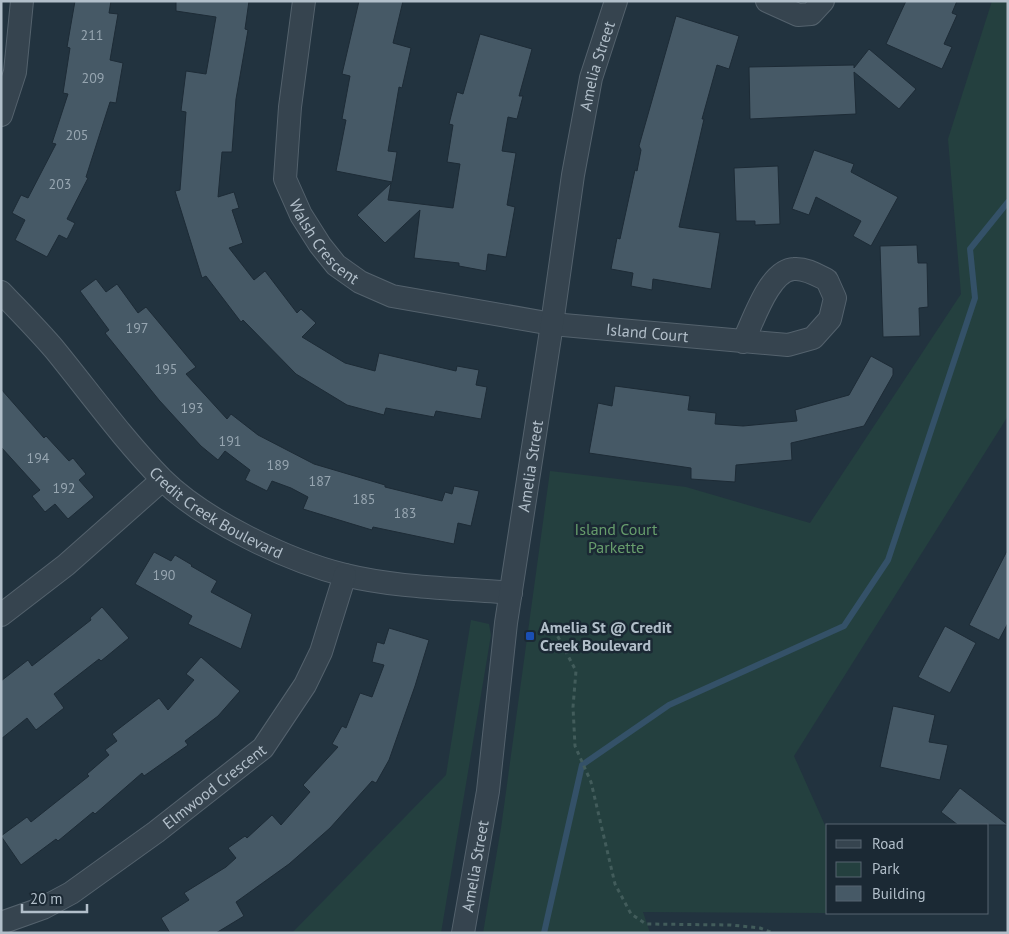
<svg xmlns="http://www.w3.org/2000/svg" width="1009" height="934" font-family="'PT Sans',sans-serif">
  <style>
    .green { fill: #24403f }
    .lines { fill: none; stroke-linecap: round; stroke-linejoin: round }
    .stream { stroke: #345168; stroke-width: 6 }
    .building { fill: #465966; stroke: #1d2b36 }
    .minor-casing { stroke: #54626d; stroke-width: 24 }
    .path { stroke: #425c5b; stroke-width: 3; stroke-dasharray: 4 4; stroke-linecap: butt }
    .minor { stroke: #36444f; stroke-width: 22 }
    .transit-dot { fill: #1a4fb4; stroke: #1b2934; stroke-width: 2 }
    .labels { text-anchor: middle; dominant-baseline: central; stroke-width: 5; stroke-linejoin: round; paint-order: stroke }
    .number-label { font-size: 14px; fill: #97a6b1 }
    .street-label { font-size: 16px; fill: #b2bfca; stroke: #1b2934 }
    .park-label { font-size: 16px; fill: #679d6c; stroke: #1b2934 }
    .poi-label { font-size: 16px; font-weight: bold; fill: #b2bfca; stroke: #1b2934; text-anchor: start }
  </style>
  <rect width="100%" height="100%" fill="#22333f"/>
  <!-- green -->
  <g class="green">
    <path d="M992 1H1008V416L794 756 828 832V913L643 912 650 933H483L501 828 550 471 686 487 810 523 961 294 948 139Z"/>
    <path d="M471 620 489 624 491 635 441 933H292L446 775Z"/>
  </g>
  <g class="lines">
    <!-- stream -->
    <path class="stream" d="M544 933 582 765 669 705 844 626 888 560 975 298 970 249 1008 202"/>
  </g>
  <!-- building -->
  <g class="building">
    <path d="M75 1H111L109 13 118 14 110 60 123 63 116 103 110 102 86 177 88 178 67 219 75 223 67 239 59 235 47 257 15 240 25 220 12 213 21 195 28 198 56 144 52 143 68 94 63 93 70 48 67 47Z"/>
    <path d="M176 1H249L245 29 248 30 236 99 232 152H222L218 197 234 192 239 208 232 210 243 243 229 248 254 280 265 271 297 313 301 309 316 323 302 337 345 363 375 371 379 353 456 371 457 366 479 370 476 385 487 387 481 419 436 411 434 417 386 408 384 415 347 405 296 374 243 320 241 322 206 276 202 278 175 191 180 190 186 112 181 111 186 71 206 74 216 17 176 11Z"/>
    <path d="M359 1H403L393 43 411 48 402 88 399 87 388 151 397 152 392 182 336 171 346 120 342 119 350 76 342 74Z"/>
    <path d="M906 1H957L952 13 957 15 944 44 952 47 942 69 886 44Z"/>
    <path d="M676 16 739 36 729 69 717 65 702 119H704L679 227 720 233 711 289 653 279 652 290 631 286 633 273 611 269 617 238 620 239 635 170 637 171 641 150 639 146Z"/>
    <path d="M480 34 532 49 519 96H523L517 119 508 117 502 151 516 153 507 205 515 207 506 257 488 254 486 271 459 266V263L414 258 420 210 385 243 357 215 391 183 388 200 453 208 460 164 447 162 453 125 449 124 457 92 463 94Z"/>
    <path d="M869 49 916 89 899 109 854 72 856 114 750 119 749 67 854 65V68Z"/>
    <path d="M814 150 854 164 851 172 898 197 871 246 853 236 861 221 816 197 809 215 792 209Z"/>
    <path d="M778 166 780 224 755 225V221H736L734 168Z"/>
    <path d="M917 245 918 263H927L928 307 919 308 920 336 883 337 880 246Z"/>
    <path d="M96 279 106 292 117 284 138 313 146 307 196 367 186 374 227 419 231 414 258 435 314 464 385 485V487L442 501 445 492 452 494 454 486 479 491 471 526 458 523 454 544 373 527 372 530 303 509 308 497 291 488 272 481 267 491 245 480 250 470 225 451 218 460 201 446 159 400 105 333 109 330 80 291Z"/>
    <path d="M871 356 893 368V375L864 426 791 443 792 460 736 465 735 482 691 479V468L589 453 598 403 612 406 615 386 690 396 688 410 716 413 715 424 743 426 797 421 795 410 849 395Z"/>
    <path d="M1 389 44 438 46 436 69 461 73 458 86 474 79 480 94 497 68 519 55 504 45 512 32 496 40 490 1 447Z"/>
    <path d="M1008 549V623L999 640 969 625Z"/>
    <path d="M154 552 171 561 175 555 192 565 191 566 217 581 211 592 252 614 241 649 188 624 192 616 135 584Z"/>
    <path d="M102 607 129 638 101 661 99 659 54 694 64 708 36 730 27 718 1 739V681L28 660 32 666 91 620 90 618Z"/>
    <path d="M945 626 976 643 950 693 918 677Z"/>
    <path d="M389 628 429 640 415 686 389 760 376 783 372 781 330 828 289 864 236 902 244 916 216 933H170L161 918 189 900 184 893 226 867 236 858 228 848 245 836 247 838 272 815 281 825 310 792 303 785 338 747 332 744 342 726 346 728 360 693 372 697 384 665 372 662 377 642 384 644Z"/>
    <path d="M201 657 240 691 218 716 185 741 188 745 144 776 142 773 95 814 93 812 58 841 56 839 21 865 1 836 27 817 31 822 89 776 87 774 109 755 105 750 117 741 112 734 159 698 168 710 194 680 186 674Z"/>
    <path d="M893 706 935 715 929 742 948 745 940 780 880 767Z"/>
    <path d="M960 788 1008 825H958L941 812Z"/>
  </g>
  <g class="lines">
    <!-- minor casing -->
    <g class="minor-casing">
      <g id="minor">
        <path id="s1" d="M304 1 290 107 285 179 301 215 320 245 336 265 360 282 392 296 552 324 788 345 813 338 830 319 835 298 827 280C817 275 806 268 794 269 769 270 753 322 743 342"/>
        <path d="M767 1 798 15 811 14 823 1"/>
        <path d="M1 115 15 72 22 1"/>
        <path id="s2" d="M1 292C19 311 38 330 55 350 90 393 123 439 162 479 203 520 288 561 345 575 398 588 456 588 511 593"/>
        <path d="M1 615 66 565 162 480"/>
        <path id="s3" d="M1 923 43 908 71 893 156 832 263 748 305 685 321 652 345 575"/>
        <path id="s4" d="M463 933 488 791 506 623 552 324 573 175 591 78 616 1"/>
      </g>
    </g>
    <!-- path -->
    <path class="path" d="M544 630 556 633 576 671 573 707 575 746 591 782 615 884 631 914 646 924 731 925 760 928 773 933"/>
    <!-- minor -->
    <use href="#minor" class="minor"/>
  </g>
  <!-- markers -->
  <rect class="transit-dot" x="525" y="631" width="10" height="10" rx="2.5"/>
  <g class="labels">
    <!-- number labels -->
    <g class="number-label">
      <text x="92" y="35">211</text>
      <text x="93" y="78">209</text>
      <text x="77" y="135">205</text>
      <text x="60" y="184">203</text>
      <text x="137" y="328">197</text>
      <text x="166" y="369">195</text>
      <text x="192" y="408">193</text>
      <text x="230" y="441">191</text>
      <text x="38" y="458">194</text>
      <text x="278" y="465">189</text>
      <text x="320" y="481">187</text>
      <text x="64" y="488">192</text>
      <text x="364" y="499">185</text>
      <text x="405" y="513">183</text>
      <text x="164" y="575">190</text>
    </g>
    <!-- street labels -->
    <g class="street-label">
      <text stroke="none"><textPath href="#s4" startOffset="878">Amelia Street</textPath></text>
      <text stroke="none"><textPath href="#s1" startOffset="254">Walsh Crescent</textPath></text>
      <text stroke="none"><textPath href="#s1" startOffset="602">Island Court</textPath></text>
      <text stroke="none"><textPath href="#s4" startOffset="472">Amelia Street</textPath></text>
      <text stroke="none"><textPath href="#s2" startOffset="311">Credit Creek Boulevard</textPath></text>
      <text stroke="none"><textPath href="#s3" startOffset="255">Elmwood Crescent</textPath></text>
      <text stroke="none"><textPath href="#s4" startOffset="68">Amelia Street</textPath></text>
    </g>
    <!-- park labels -->
    <g class="park-label">
      <text x="616" y="529">Island Court<tspan x="616" dy="18">Parkette</tspan></text>
    </g>
    <!-- poi labels -->
    <g class="poi-label">
      <text x="540" y="627">Amelia St @ Credit<tspan x="540" dy="18">Creek Boulevard</tspan></text>
    </g>
  </g>
  <!-- border -->
  <rect width="1009" height="934" fill="none" stroke="#b2bfca" stroke-width="5"/>
  <!-- legend -->
  <rect x="826" y="824" width="162" height="90" fill="#1b2934" stroke="#576570"/>
  <rect x="836" y="840" width="25" height="8" fill="#36444f" stroke="#576570"/>
  <text x="872" y="849" font-size="15" fill="#b2bfca">Road</text>
  <rect x="836" y="862" width="25" height="15" fill="#24403f" stroke="#576570"/>
  <text x="872" y="874" font-size="15" fill="#b2bfca">Park</text>
  <rect x="836" y="886" width="25" height="15" fill="#465966" stroke="#576570"/>
  <text x="872" y="899" font-size="15" fill="#b2bfca">Building</text>
  <!-- scale -->
  <path d="M22 904v8h65v-8" fill="none" stroke="#b2bfca" stroke-width="2.5"/>
  <text x="30" y="904" font-size="15" fill="#b2bfca" stroke="#1b2934" stroke-width="4" paint-order="stroke">20 m</text>
</svg>
